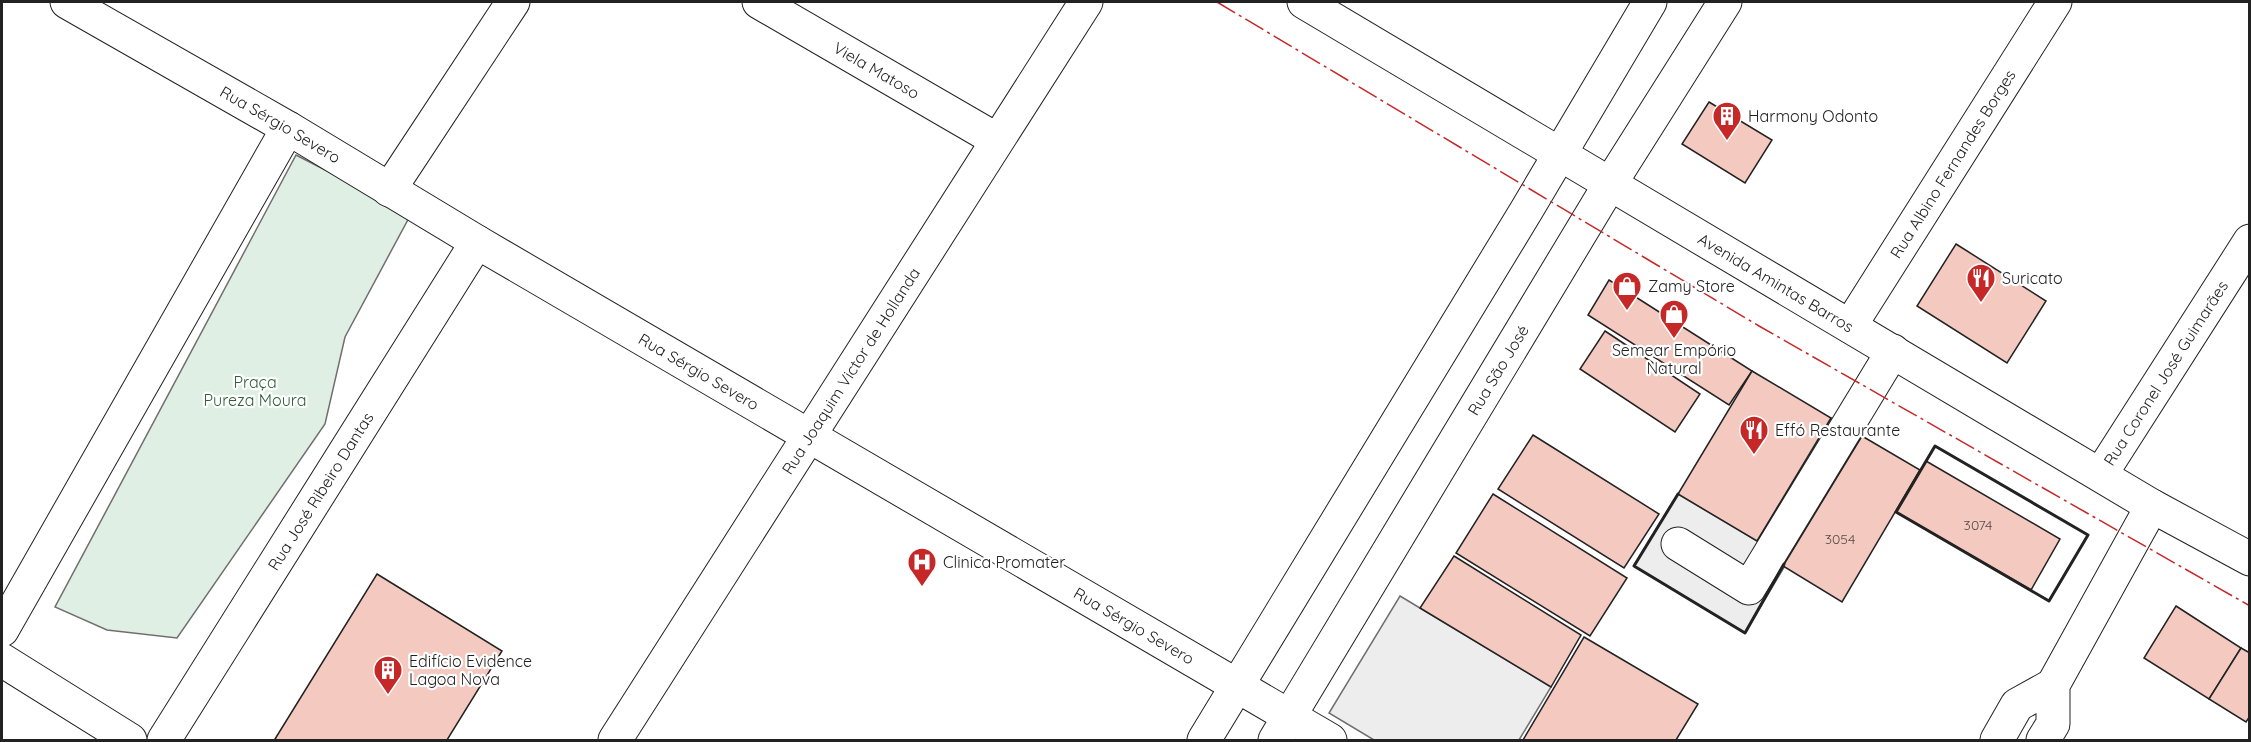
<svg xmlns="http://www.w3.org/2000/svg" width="2251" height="742" font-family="Quicksand,sans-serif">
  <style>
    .green { fill: #e0efe3; stroke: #6f6f6f; stroke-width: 1.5 }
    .parking { fill: #ededed; stroke: #6f6f6f; stroke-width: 1.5 }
    .building { fill: #f3c9c0; stroke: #222; stroke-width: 1.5 }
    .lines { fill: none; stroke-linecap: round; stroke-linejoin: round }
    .minor-casing { stroke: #222; stroke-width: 35 }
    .major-casing { stroke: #222; stroke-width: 35 }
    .minor { stroke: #fff; stroke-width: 33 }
    .major { stroke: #fff; stroke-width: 33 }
    .wall { stroke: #222; stroke-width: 3 }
    .power { stroke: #c62828; stroke-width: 1.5; stroke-dasharray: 21 4.5 3 4.5; stroke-linecap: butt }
    .labels { text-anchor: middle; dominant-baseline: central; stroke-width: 4.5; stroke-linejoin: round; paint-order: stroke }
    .number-label { font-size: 14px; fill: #564c4a }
    .street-label { font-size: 16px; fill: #222; stroke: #fff }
    .poi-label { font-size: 16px; fill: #222; stroke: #fff; text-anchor: start }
    .park-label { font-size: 16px; fill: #2f5e38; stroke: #fff }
  </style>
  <rect width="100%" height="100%" fill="#fff"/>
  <!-- green -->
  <path class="green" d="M296 155 411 214 345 337 325 424 177 638 107 630 55 607Z"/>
  <!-- parking -->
  <g class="parking">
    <path d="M1831 418 1862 436 1745 633 1634 566 1678 494 1757 541Z"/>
    <path d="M1400 596 1551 687 1519 740H1374L1329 713Z"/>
  </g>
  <!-- building -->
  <g class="building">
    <path d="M1709 102 1772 140 1745 183 1682 144Z"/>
    <path d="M1956 244 2046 301 2007 363 1917 306Z"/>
    <path d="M1609 280 1752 371 1729 405 1588 315Z"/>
    <path d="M1605 331 1700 394 1675 432 1580 369Z"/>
    <path d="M1752 371 1831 418 1757 541 1678 494Z"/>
    <path d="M1533 435 1659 514 1624 568 1498 489Z"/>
    <path d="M1862 436 1920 470 1842 602 1783 566Z"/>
    <path d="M1926 461 2060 539 2031 590 1896 512Z"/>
    <path d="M1493 494 1627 578 1590 636 1456 553Z"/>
    <path d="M1454 556 1581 635 1551 687 1420 608Z"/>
    <path d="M377 574 502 651 447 740H277L275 739Z"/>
    <path d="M2176 606 2241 648 2209 699 2144 658Z"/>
    <path d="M1584 637 1698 704 1676 740H1523Z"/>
    <path d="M2241 648 2250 653V716L2246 722 2209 699Z"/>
  </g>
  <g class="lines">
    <!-- minor casing -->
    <g class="minor-casing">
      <g id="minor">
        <path id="s1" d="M67 2 288 128 477 242 1330 740"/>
        <path id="s2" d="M759 2 997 140"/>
        <path d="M389 190 513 2"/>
        <path id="s3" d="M1850 326 2055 2"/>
        <path id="s4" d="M2101 474 2250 241"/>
        <path d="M1678 544 1749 588 1893 351"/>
        <path d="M2 630 288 128"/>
        <path d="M2 660 130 740"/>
        <path id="s5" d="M164 740 477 242"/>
        <path id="s6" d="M615 740 1086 2"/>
        <path d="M1997 740 2017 705 2053 685"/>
        <path d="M2043 740 2053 724V685L2152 506"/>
      </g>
    </g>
    <!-- major casing -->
    <g class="major-casing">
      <g id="major">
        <path id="s7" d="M1304 2 2152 506 2250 559"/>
        <path d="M1204 740 1526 211 1650 2"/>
        <path id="s8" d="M1275 740 1610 184 1725 2"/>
      </g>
    </g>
    <!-- minor -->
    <use href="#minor" class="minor"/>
    <!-- major -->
    <use href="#major" class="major"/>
    <!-- wall -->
    <g class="wall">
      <path d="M1935 446 2088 535 2049 601 1896 512Z"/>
      <path d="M1678 494 1634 566 1745 633 1784 564"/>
    </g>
    <!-- power -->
    <path class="power" d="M1217 2 1759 326 2250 606"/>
  </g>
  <!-- icons -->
  <defs>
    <g id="building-pin" transform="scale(1.5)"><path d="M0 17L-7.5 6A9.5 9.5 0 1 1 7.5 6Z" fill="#c62828" stroke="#fff"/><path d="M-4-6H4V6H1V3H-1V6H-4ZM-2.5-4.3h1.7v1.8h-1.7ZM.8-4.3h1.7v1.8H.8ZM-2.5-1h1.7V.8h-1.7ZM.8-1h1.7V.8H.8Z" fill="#fff"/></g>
    <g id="restaurant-pin" transform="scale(1.5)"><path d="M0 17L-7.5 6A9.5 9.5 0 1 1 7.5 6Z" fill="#c62828" stroke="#fff"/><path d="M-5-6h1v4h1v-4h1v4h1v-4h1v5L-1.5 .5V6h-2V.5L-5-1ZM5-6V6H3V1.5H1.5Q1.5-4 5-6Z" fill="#fff"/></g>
    <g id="shop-pin" transform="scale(1.5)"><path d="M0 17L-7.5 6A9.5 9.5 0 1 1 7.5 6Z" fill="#c62828" stroke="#fff"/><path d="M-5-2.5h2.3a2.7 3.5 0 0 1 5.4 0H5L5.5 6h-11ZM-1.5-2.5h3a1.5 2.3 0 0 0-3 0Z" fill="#fff"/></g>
    <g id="hospital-pin" transform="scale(1.5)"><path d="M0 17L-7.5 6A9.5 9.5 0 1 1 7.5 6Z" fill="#c62828" stroke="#fff"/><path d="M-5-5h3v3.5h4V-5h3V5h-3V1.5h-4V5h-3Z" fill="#fff"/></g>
  </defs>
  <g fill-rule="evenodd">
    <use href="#building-pin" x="1727" y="116"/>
    <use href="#restaurant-pin" x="1981" y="278"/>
    <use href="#shop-pin" x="1627" y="286"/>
    <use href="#shop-pin" x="1674" y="314"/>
    <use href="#restaurant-pin" x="1754" y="430"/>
    <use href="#hospital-pin" x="922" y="562"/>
    <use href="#building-pin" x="388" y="670"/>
  </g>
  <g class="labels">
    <!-- number labels -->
    <g class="number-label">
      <text x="1978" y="525">3074</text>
      <text x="1840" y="539">3054</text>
    </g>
    <!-- street labels -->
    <g class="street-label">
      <text stroke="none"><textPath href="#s2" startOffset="136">Viela Matoso</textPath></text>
      <text stroke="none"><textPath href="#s1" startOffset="246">Rua Sérgio Severo</textPath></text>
      <text stroke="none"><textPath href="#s3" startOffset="192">Rua Albino Fernandes Borges</textPath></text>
      <text stroke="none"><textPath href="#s7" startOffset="549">Avenida Amintas Barros</textPath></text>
      <text stroke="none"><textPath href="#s8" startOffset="432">Rua São José</textPath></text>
      <text stroke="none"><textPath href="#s1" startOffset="732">Rua Sérgio Severo</textPath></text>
      <text stroke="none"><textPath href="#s6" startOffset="438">Rua Joaquim Victor de Hollanda</textPath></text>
      <text stroke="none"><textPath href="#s4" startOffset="120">Rua Coronel José Guimarães</textPath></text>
      <text stroke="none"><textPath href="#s5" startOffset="294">Rua José Ribeiro Dantas</textPath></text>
      <text stroke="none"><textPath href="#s1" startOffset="1236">Rua Sérgio Severo</textPath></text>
    </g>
    <!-- poi labels -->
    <g class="poi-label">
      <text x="1748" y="116">Harmony Odonto</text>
      <text x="2002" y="278">Suricato</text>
      <text x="1648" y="286">Zamy Store</text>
      <text x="1674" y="350" text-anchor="middle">Semear Empório<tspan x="1674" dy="18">Natural</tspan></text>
      <text x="1775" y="430">Effó Restaurante</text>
      <text x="943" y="562">Clinica Promater</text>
      <text x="409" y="661">Edifício Evidence<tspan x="409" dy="18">Lagoa Nova</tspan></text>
    </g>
    <!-- park labels -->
    <g class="park-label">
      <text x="255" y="382">Praça<tspan x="255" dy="18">Pureza Moura</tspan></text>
    </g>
  </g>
  <!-- border -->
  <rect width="2251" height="742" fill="none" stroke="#222222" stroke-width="6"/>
</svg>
